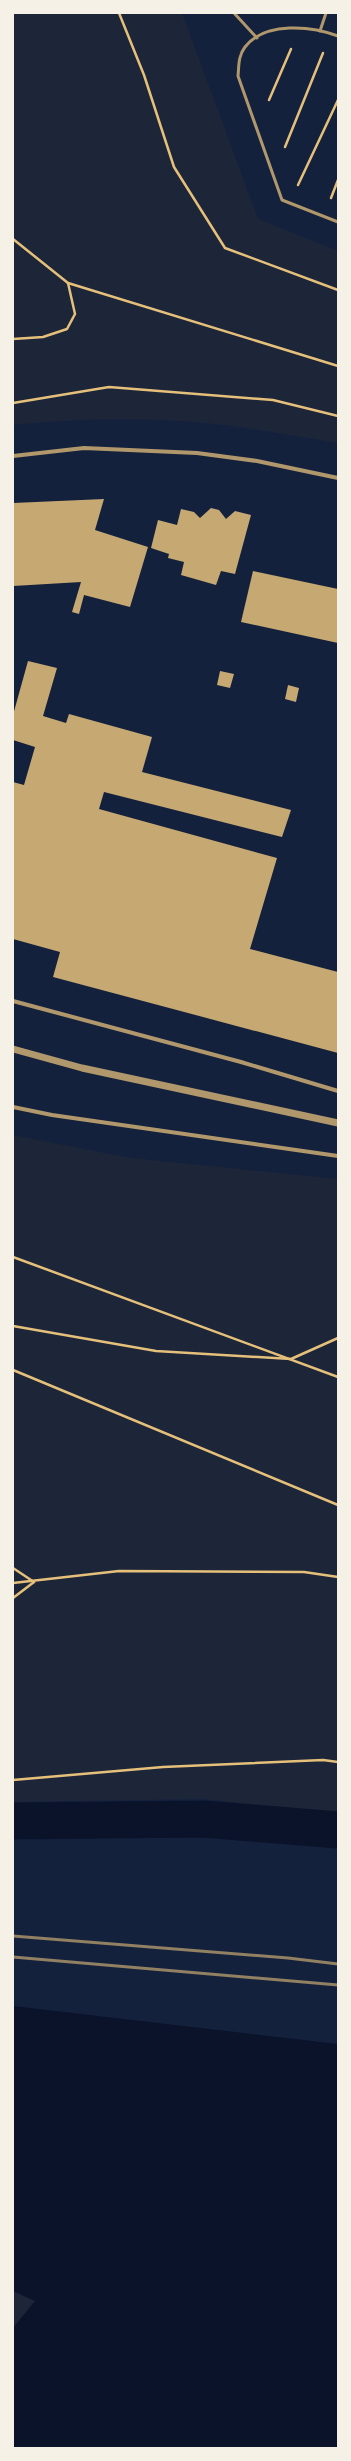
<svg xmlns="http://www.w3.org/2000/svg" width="351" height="2461" font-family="'Golos Text',sans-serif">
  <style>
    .green { fill: #1d2539 }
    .water { fill: #0b132b }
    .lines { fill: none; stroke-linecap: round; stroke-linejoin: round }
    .canal { stroke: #0b132b; stroke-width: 37 }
    .building { fill: #c6a872 }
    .path { stroke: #e5c07b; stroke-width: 2.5 }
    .service { stroke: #b1986c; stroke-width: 3 }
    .minor { stroke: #b1986c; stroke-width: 4 }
    .tertiary { stroke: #b1986c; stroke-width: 7 }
    .rail { stroke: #918062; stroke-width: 3 }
  </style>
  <rect width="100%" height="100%" fill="#14213d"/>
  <!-- green -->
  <g class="green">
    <path d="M13 13H182L258 219 338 251V443C300 437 262 430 223 425 153 417 83 418 13 425Z"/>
    <path d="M13 1135 131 1158 338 1179V1813L203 1799 13 1802Z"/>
    <path d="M13 2291 35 2301 13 2328Z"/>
  </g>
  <!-- water -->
  <path class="water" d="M13 2006 338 2044V2448H13V2328L35 2301 13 2291Z"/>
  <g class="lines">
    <!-- canal -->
    <path class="canal" d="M13 1821 203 1819 338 1830"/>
  </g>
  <!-- building -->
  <g class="building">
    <path d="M104 499 95 530 148 547 130 607 84 595 79 614 72 612 81 582 13 586V503Z"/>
    <path d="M211 508 219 510 226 519 235 511 251 515 235 574 221 571 216 585 181 575 184 562 168 558 169 554 151 548 158 520 177 525 181 509 194 512 200 518Z"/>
    <path d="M253 571 338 589V643L241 622Z"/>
    <path d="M28 661 57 668 43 716 66 723 69 714 152 737 142 772 291 810 282 837 104 792 99 809 277 858 250 949 338 972V1053L53 977 60 952 13 939V782L24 785 35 747 13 740V715Z"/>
    <path d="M220 671 234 674 230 688 217 685Z"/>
    <path d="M288 685 299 688 296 702 285 699Z"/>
  </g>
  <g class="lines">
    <!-- path -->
    <g class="path">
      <path d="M119 13 144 75 174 167 225 248 338 290"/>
      <path d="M269 100 291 49"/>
      <path d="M285 147 323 53"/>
      <path d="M298 185 338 100"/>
      <path d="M331 198 338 180"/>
      <path d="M13 239 68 283 338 366"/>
      <path d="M13 339 43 337 67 329 75 314 68 283"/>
      <path d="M13 403 109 387 273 400 338 416"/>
      <path d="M13 1257 338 1377"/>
      <path d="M13 1326 156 1351 291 1359 338 1338"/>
      <path d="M13 1370 338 1505"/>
      <path d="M13 1568 34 1582"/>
      <path d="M13 1583 119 1571 304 1572 338 1577"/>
      <path d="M13 1598 34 1582"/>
      <path d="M13 1780 163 1767 323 1760 338 1762"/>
    </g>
    <!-- service -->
    <g class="service">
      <path d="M234 13 257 38"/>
      <path d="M320 31 326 13"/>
      <path d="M338 36C312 26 265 21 245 47 238 56 239 66 238 76L282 200 338 222"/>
    </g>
    <!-- minor -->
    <g class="minor">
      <path d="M13 456 84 448 197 453 257 461 338 478"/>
      <path d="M13 1001 241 1062 338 1091"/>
      <path d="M13 1107 52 1115 338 1156"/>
    </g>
    <!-- tertiary -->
    <path class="tertiary" d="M13 1049 82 1068 338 1123"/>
    <!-- rail -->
    <g class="rail">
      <path d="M13 1936 288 1958 338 1964"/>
      <path d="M13 1957 338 1985"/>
    </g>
  </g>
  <!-- border -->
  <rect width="351" height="2461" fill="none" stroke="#f6f1e7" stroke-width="28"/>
</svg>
